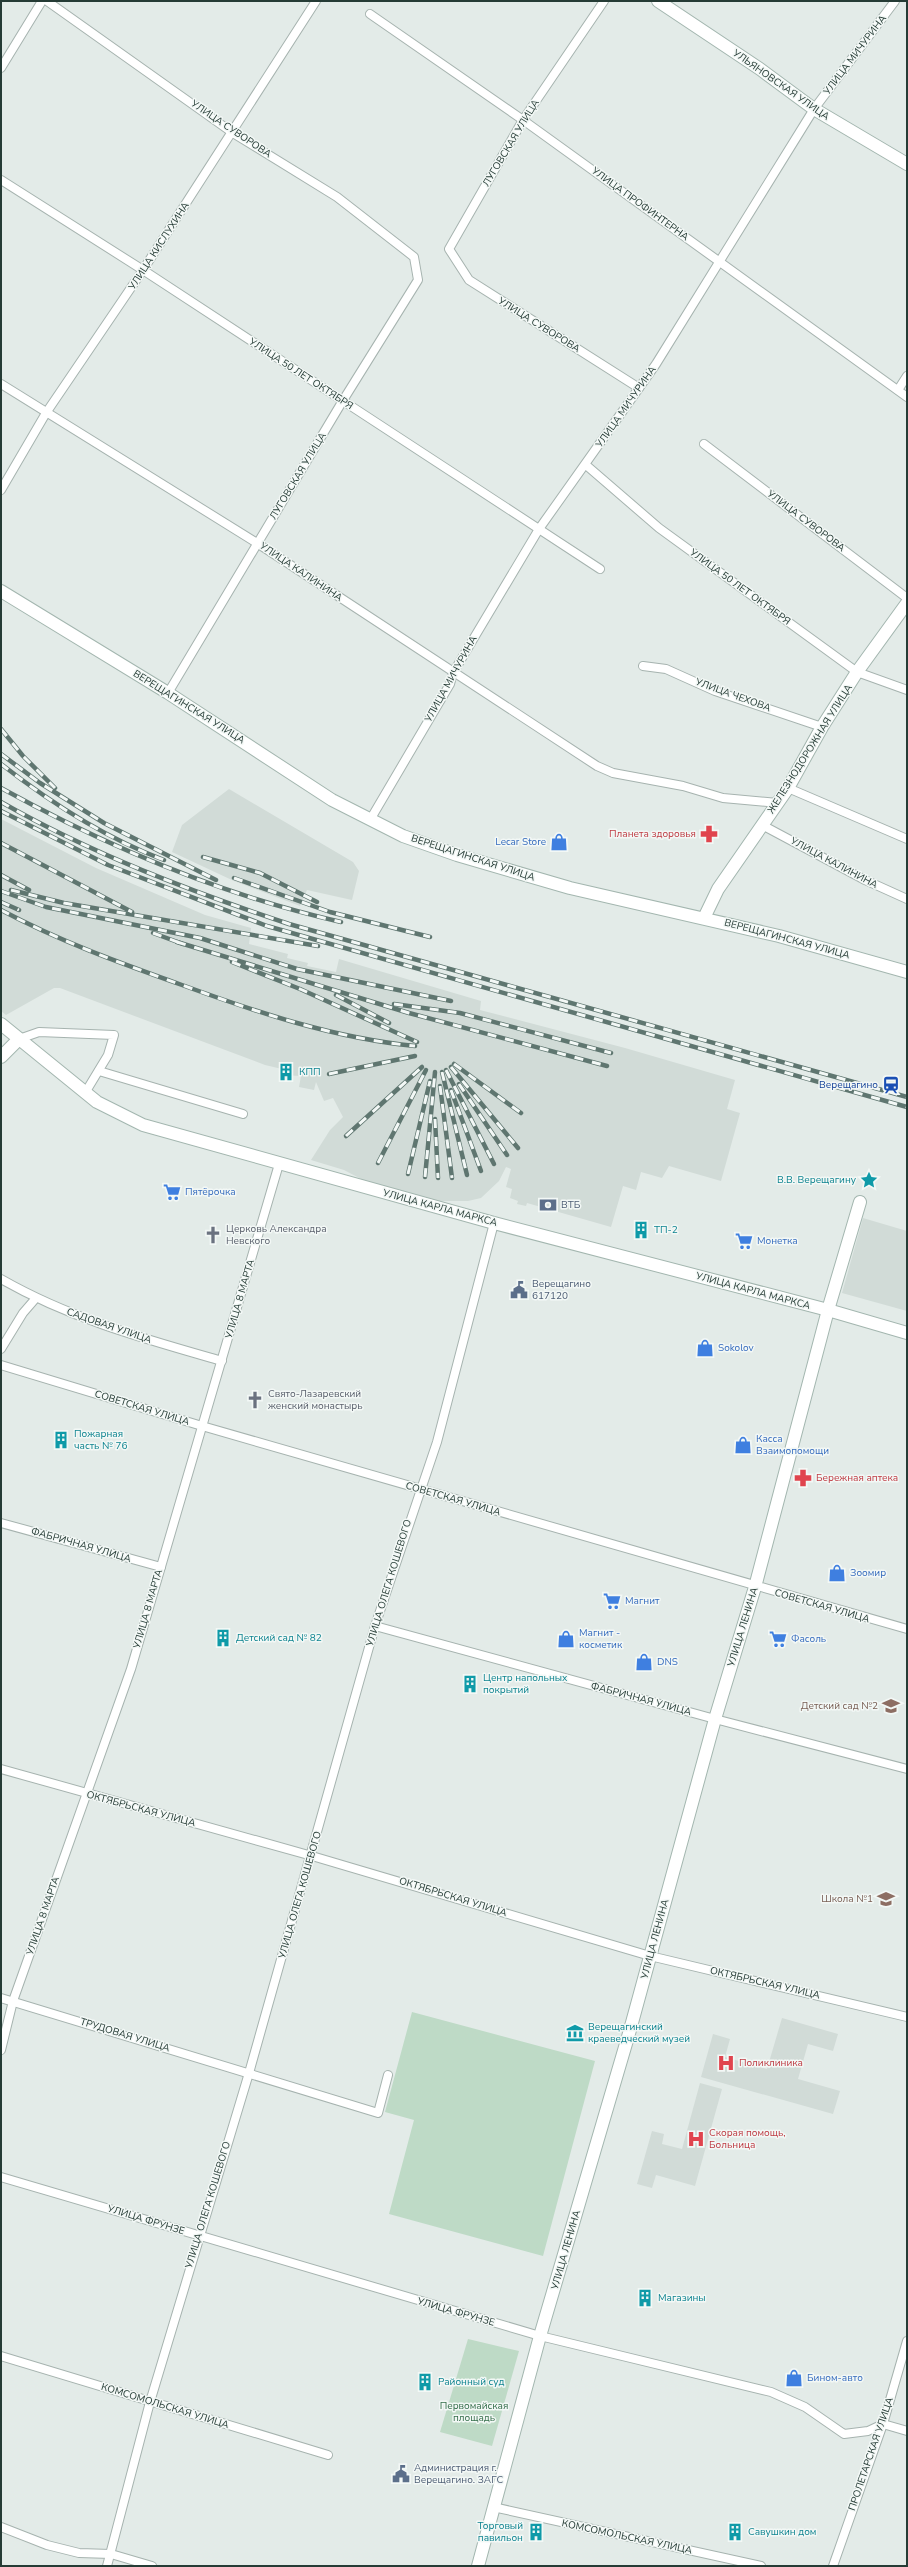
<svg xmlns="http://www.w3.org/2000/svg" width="908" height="2567" font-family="'Nunito Sans',sans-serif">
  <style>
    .built { fill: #d1dbd7 }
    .green { fill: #bedac6 }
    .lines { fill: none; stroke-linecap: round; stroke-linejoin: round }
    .street-casing { stroke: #a6b3af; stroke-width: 10 }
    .secondary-casing { stroke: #a3b6af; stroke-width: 14 }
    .street { stroke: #fff; stroke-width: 8 }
    .secondary { stroke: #fff; stroke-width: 12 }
    .rail-casing { stroke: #5f7670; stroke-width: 4.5 }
    .rail { stroke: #f3f8f6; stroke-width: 3; stroke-dasharray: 9; stroke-linecap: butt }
    .labels { text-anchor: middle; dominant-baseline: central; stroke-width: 3; stroke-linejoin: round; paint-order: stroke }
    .street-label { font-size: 10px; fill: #253b35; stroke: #f3f8f6 }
    .health-label { font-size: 10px; fill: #be3a42; stroke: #f3f8f6; text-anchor: start }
    .shop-label { font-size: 10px; fill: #366cbe; stroke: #f3f8f6; text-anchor: start }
    .culture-label { font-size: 10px; fill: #0d838f; stroke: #f3f8f6; text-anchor: start }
    .transit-label { font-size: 10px; fill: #164399; stroke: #f3f8f6; text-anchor: end }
    .service-label { font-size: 10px; fill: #4e5e75; stroke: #f3f8f6; text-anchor: start }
    .worship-label { font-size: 10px; fill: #5b616d; stroke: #f3f8f6; text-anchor: start }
    .education-label { font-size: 10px; fill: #785e54; stroke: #f3f8f6; text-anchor: end }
    .park-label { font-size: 10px; fill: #336d49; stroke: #f3f8f6 }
  </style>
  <rect width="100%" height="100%" fill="#e3ebe8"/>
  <!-- built -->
  <g class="built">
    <path d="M229 789 353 862 359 871 352 900 307 890 300 906 234 881 172 852 182 825Z"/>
    <path d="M1 819 96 868 205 915 251 928 249 944 288 954 287 958 308 963 307 966 336 972 339 959 349 962 481 1001 480 1010 625 1048 735 1080 727 1109 740 1113 721 1181 669 1166 662 1178 641 1172 636 1190 623 1186 611 1227 527 1203 526 1206 517 1204 518 1201 510 1198 512 1189 506 1187 511 1169 506 1167 499 1181 481 1198 468 1201H437L365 1181 344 1170 311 1160 330 1130 343 1117 333 1098 324 1101 316 1082 314 1090 299 1087 301 1076 282 1075V1069L265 1065 60 988H54L6 1015 1 1011Z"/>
    <path d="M863 1218 907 1231V1311L842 1293Z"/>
    <path d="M782 2018 838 2034 833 2051 808 2044 798 2079 840 2091 833 2114 701 2077 713 2034 730 2039 725 2057 767 2069Z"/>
    <path d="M700 2083 722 2089 695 2186 656 2175 652 2188 637 2184 652 2131 664 2134 662 2144 682 2149Z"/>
  </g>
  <!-- green -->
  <g class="green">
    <path d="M412 2012 595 2061 543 2256 389 2214 414 2120 385 2112Z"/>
    <path d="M468 2339 519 2351 492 2446 440 2432Z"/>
  </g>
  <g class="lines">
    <!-- street casing -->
    <g class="street-casing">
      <g id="street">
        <path d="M47 1 233 133 337 197 414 257 418 280 342 402 168 693"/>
        <path d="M604 1 523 120 449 249 469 280 639 388"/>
        <path d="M370 14 523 120 907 397"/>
        <path d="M1 68 42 1"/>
        <path d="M1 180 143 270 600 569"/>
        <path d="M1 384 257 543 597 766 613 773 683 786 723 798 778 803"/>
        <path d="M898 390 907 376"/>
        <path d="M704 444 907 598"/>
        <path d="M586 465 659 528 857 672 907 690"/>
        <path d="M1 490 46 413 143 270 316 1"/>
        <path d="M643 666 666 669 715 691 822 727"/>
        <path d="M788 788 907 839"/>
        <path d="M370 820 450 684 453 673 539 529 656 364 814 109 895 1"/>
        <path d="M762 825 865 880 907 899"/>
        <path d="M19 1039 39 1032 114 1035 108 1055 85 1093"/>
        <path d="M99 1071 243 1114"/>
        <path d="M1 1279C71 1319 145 1339 222 1361"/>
        <path d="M1 1349 23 1313 36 1298"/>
        <path d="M1 1365 202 1426 907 1629"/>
        <path d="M1 1523 161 1567"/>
        <path d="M375 1626 715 1719 907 1769"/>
        <path d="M1 1769 312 1856 650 1956 907 2017"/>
        <path d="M1 1998 378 2113 388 2075"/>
        <path d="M1 2050 13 2001 131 1669 279 1164"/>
        <path d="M1 2177 540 2336 771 2392 805 2407 844 2434 868 2431 883 2424 907 2431"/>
        <path d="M1 2356 328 2455"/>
        <path d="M493 2507 761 2566"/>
        <path d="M1 2527 47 2545 79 2553 111 2554 152 2566"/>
        <path d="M107 2566 150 2402 249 2073 375 1626 437 1442 494 1223"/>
        <path d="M833 2566 883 2424 907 2341"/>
      </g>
    </g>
    <!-- secondary casing -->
    <g class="secondary-casing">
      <g id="secondary">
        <path d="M658 1 760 69 814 109 907 164"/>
        <path d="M1 591 168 693 332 800 403 836 457 855 570 888 779 936 907 972"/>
        <path d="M704 918 718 889 788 788 822 727 857 672 907 603"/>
        <path d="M1 1024 97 1102 143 1125 494 1223 828 1310 907 1333"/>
        <path d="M1 1057 19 1039"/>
        <path d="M478 2566 540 2336 630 2030 715 1719 755 1587 828 1310 860 1202"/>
      </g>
    </g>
    <!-- street -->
    <use href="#street" class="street"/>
    <!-- secondary -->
    <use href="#secondary" class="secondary"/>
    <!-- rail casing -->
    <g class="rail-casing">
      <g id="rail">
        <path d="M1 729 23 756 55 788"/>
        <path d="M1 754 40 783 104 823 216 880"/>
        <path d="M1 764C51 803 105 838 164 860"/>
        <path d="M1 788C108 847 221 895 341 922"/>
        <path d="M1 802C92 854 190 891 289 924L907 1097"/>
        <path d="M1 811 108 865 267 926 907 1107"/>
        <path d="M1 843 132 912"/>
        <path d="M203 857 260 873 317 902"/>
        <path d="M1 875 29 890"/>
        <path d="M234 878 330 912 430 937"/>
        <path d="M11 890 64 903 318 946"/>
        <path d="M1 891 46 907 200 938 297 969 451 1001"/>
        <path d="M1 902 19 910"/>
        <path d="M1 910C59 941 120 963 182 985 259 1013 334 1038 415 1046"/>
        <path d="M153 933 183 944"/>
        <path d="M177 942 409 1013 607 1066"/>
        <path d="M232 962 300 989 417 1042"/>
        <path d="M336 995 389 1023"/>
        <path d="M394 1004 460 1013 611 1053"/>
        <path d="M454 1064 521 1113"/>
        <path d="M451 1067 518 1148"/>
        <path d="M446 1070 494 1164"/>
        <path d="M442 1072 467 1175"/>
        <path d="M329 1074 415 1056"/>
        <path d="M459 1084 507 1155"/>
        <path d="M440 1086 452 1178"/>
        <path d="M451 1090 481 1171"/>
        <path d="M435 1119 438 1178"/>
        <path d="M346 1136 422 1067"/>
        <path d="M378 1163 426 1070"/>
        <path d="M408 1174 430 1081"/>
        <path d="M425 1177 435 1072"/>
      </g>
    </g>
    <!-- rail -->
    <use href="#rail" class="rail"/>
  </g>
  <!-- icons -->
  <defs>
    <g id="pharmacy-bare" transform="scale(1.38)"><path d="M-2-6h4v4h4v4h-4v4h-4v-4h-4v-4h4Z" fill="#e0444e" stroke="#f3f8f6" stroke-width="2.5" paint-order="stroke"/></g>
    <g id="shop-bare" transform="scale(1.38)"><path d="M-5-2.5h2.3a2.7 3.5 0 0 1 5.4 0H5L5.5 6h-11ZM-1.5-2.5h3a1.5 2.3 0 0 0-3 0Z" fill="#3f7fe0" stroke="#f3f8f6" stroke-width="2.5" paint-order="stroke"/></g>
    <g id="building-bare" transform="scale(1.38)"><path d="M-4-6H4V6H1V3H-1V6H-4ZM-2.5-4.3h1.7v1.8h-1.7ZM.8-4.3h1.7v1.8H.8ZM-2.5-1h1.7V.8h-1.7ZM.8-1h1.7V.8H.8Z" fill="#0f9aa8" stroke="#f3f8f6" stroke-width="2.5" paint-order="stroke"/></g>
    <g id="station-bare" transform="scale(1.38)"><path d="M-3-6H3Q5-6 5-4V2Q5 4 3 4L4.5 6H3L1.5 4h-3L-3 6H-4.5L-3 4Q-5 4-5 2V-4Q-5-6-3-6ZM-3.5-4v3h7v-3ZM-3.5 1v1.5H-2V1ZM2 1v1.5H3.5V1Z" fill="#1a4fb4" stroke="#f3f8f6" stroke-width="2.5" paint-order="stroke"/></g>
    <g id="sight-bare" transform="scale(1.38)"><path d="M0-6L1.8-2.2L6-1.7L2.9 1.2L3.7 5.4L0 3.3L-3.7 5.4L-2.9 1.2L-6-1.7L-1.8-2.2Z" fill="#0f9aa8" stroke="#f3f8f6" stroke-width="2.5" paint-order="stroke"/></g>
    <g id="supermarket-bare" transform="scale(1.38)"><path d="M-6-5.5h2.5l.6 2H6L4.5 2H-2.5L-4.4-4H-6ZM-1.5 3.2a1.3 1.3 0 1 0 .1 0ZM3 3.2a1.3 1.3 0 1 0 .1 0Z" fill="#3f7fe0" stroke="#f3f8f6" stroke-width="2.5" paint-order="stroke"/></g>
    <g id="bank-bare" transform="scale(1.38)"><path d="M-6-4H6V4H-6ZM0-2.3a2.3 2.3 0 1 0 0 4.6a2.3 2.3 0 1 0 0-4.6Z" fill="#5c6f8a" stroke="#f3f8f6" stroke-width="2.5" paint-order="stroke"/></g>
    <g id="church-bare" transform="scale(1.38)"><path d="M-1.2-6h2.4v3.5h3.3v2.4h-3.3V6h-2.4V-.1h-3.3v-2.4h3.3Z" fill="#6b7280" stroke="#f3f8f6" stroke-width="2.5" paint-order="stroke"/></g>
    <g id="civic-bare" transform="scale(1.38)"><path d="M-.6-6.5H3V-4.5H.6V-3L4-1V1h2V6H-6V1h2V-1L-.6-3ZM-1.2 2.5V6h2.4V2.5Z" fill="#5c6f8a" stroke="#f3f8f6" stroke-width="2.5" paint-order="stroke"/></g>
    <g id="school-bare" transform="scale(1.38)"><path d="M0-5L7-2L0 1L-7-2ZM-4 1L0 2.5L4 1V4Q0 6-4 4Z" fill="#8d6e63" stroke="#f3f8f6" stroke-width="2.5" paint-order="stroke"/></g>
    <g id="museum-bare" transform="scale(1.38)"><path d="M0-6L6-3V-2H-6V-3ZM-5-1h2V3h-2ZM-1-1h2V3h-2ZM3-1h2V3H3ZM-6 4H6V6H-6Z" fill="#0f9aa8" stroke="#f3f8f6" stroke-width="2.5" paint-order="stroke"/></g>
    <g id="hospital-bare" transform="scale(1.38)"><path d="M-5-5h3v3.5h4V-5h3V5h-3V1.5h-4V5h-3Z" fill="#e0444e" stroke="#f3f8f6" stroke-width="2.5" paint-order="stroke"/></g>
  </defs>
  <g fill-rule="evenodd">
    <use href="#pharmacy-bare" x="709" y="834"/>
    <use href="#shop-bare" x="559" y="842"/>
    <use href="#building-bare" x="286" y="1072"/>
    <use href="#station-bare" x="891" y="1085"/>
    <use href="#sight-bare" x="869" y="1180"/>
    <use href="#supermarket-bare" x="172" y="1192"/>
    <use href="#bank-bare" x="548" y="1205"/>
    <use href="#building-bare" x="641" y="1230"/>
    <use href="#church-bare" x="213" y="1235"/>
    <use href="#supermarket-bare" x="744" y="1241"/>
    <use href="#civic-bare" x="519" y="1290"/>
    <use href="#shop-bare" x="705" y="1348"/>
    <use href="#church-bare" x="255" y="1400"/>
    <use href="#building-bare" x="61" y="1440"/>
    <use href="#shop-bare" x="743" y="1445"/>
    <use href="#pharmacy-bare" x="803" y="1478"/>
    <use href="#shop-bare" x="837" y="1573"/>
    <use href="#supermarket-bare" x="612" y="1601"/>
    <use href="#building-bare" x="223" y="1638"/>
    <use href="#shop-bare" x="566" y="1639"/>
    <use href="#supermarket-bare" x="778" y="1639"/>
    <use href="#shop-bare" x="644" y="1662"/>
    <use href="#building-bare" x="470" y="1684"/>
    <use href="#school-bare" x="891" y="1706"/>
    <use href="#school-bare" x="886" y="1899"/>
    <use href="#museum-bare" x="575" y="2033"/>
    <use href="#hospital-bare" x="726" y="2063"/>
    <use href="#hospital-bare" x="696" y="2139"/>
    <use href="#building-bare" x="645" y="2298"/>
    <use href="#shop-bare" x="794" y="2378"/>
    <use href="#building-bare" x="425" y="2382"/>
    <use href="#civic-bare" x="401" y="2474"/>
    <use href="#building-bare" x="536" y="2532"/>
    <use href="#building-bare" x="735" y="2532"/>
  </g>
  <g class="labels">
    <!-- street labels -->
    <g class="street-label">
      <text transform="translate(855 55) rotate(-53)">УЛИЦА МИЧУРИНА</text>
      <text transform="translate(781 85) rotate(35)">УЛЬЯНОВСКАЯ УЛИЦА</text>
      <text transform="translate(231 129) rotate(34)">УЛИЦА СУВОРОВА</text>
      <text transform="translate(511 143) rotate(-59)">ЛУГОВСКАЯ УЛИЦА</text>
      <text transform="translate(640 204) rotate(36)">УЛИЦА ПРОФИНТЕРНА</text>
      <text transform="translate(159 246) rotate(-57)">УЛИЦА КИСЛУХИНА</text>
      <text transform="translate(539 325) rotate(32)">УЛИЦА СУВОРОВА</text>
      <text transform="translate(301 374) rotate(33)">УЛИЦА 50 ЛЕТ ОКТЯБРЯ</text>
      <text transform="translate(626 407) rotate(-55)">УЛИЦА МИЧУРИНА</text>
      <text transform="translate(298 476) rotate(-59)">ЛУГОВСКАЯ УЛИЦА</text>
      <text transform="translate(806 521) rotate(37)">УЛИЦА СУВОРОВА</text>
      <text transform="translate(301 572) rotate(34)">УЛИЦА КАЛИНИНА</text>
      <text transform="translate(740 587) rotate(36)">УЛИЦА 50 ЛЕТ ОКТЯБРЯ</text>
      <text transform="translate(451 679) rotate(-61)">УЛИЦА МИЧУРИНА</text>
      <text transform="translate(733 695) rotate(20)">УЛИЦА ЧЕХОВА</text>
      <text transform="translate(189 707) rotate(32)">ВЕРЕЩАГИНСКАЯ УЛИЦА</text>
      <text transform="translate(810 749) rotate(-58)">ЖЕЛЕЗНОДОРОЖНАЯ УЛИЦА</text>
      <text transform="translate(473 858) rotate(18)">ВЕРЕЩАГИНСКАЯ УЛИЦА</text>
      <text transform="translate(834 863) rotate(28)">УЛИЦА КАЛИНИНА</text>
      <text transform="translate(787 939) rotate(15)">ВЕРЕЩАГИНСКАЯ УЛИЦА</text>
      <text transform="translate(440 1208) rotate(15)">УЛИЦА КАРЛА МАРКСА</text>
      <text transform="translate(753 1291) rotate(15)">УЛИЦА КАРЛА МАРКСА</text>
      <text transform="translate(240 1299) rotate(-74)">УЛИЦА 8 МАРТА</text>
      <text transform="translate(109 1326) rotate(19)">САДОВАЯ УЛИЦА</text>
      <text transform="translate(142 1408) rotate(17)">СОВЕТСКАЯ УЛИЦА</text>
      <text transform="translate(453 1499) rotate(16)">СОВЕТСКАЯ УЛИЦА</text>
      <text transform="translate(81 1545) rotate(16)">ФАБРИЧНАЯ УЛИЦА</text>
      <text transform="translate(389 1583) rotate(-73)">УЛИЦА ОЛЕГА КОШЕВОГО</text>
      <text transform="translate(822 1606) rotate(16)">СОВЕТСКАЯ УЛИЦА</text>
      <text transform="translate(148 1609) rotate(-74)">УЛИЦА 8 МАРТА</text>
      <text transform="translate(743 1627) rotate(-73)">УЛИЦА ЛЕНИНА</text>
      <text transform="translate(641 1699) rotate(15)">ФАБРИЧНАЯ УЛИЦА</text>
      <text transform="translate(141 1809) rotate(15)">ОКТЯБРЬСКАЯ УЛИЦА</text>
      <text transform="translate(300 1895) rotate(-74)">УЛИЦА ОЛЕГА КОШЕВОГО</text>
      <text transform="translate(453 1897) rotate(17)">ОКТЯБРЬСКАЯ УЛИЦА</text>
      <text transform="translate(43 1916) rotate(-71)">УЛИЦА 8 МАРТА</text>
      <text transform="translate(655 1939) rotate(-75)">УЛИЦА ЛЕНИНА</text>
      <text transform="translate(765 1983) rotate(13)">ОКТЯБРЬСКАЯ УЛИЦА</text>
      <text transform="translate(125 2035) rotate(17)">ТРУДОВАЯ УЛИЦА</text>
      <text transform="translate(208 2205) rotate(-73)">УЛИЦА ОЛЕГА КОШЕВОГО</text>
      <text transform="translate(146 2220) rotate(17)">УЛИЦА ФРУНЗЕ</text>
      <text transform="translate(566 2250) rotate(-74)">УЛИЦА ЛЕНИНА</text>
      <text transform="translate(456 2312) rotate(16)">УЛИЦА ФРУНЗЕ</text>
      <text transform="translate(165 2406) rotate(17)">КОМСОМОЛЬСКАЯ УЛИЦА</text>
      <text transform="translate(871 2454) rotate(-71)">ПРОЛЕТАРСКАЯ УЛИЦА</text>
      <text transform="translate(627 2537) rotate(12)">КОМСОМОЛЬСКАЯ УЛИЦА</text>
    </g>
    <!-- health labels -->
    <g class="health-label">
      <text x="696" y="834" text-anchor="end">Планета здоровья</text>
      <text x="816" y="1478">Бережная аптека</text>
      <text x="739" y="2063">Поликлиника</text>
      <text x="709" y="2133">Скорая помощь,<tspan x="709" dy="12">Больница</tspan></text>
    </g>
    <!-- shop labels -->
    <g class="shop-label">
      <text x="546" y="842" text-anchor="end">Lecar Store</text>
      <text x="185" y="1192">Пятёрочка</text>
      <text x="757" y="1241">Монетка</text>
      <text x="718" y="1348">Sokolov</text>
      <text x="756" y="1439">Касса<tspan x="756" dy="12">Взаимопомощи</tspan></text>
      <text x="850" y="1573">Зоомир</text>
      <text x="625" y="1601">Магнит</text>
      <text x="579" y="1633">Магнит -<tspan x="579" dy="12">косметик</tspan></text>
      <text x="791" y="1639">Фасоль</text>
      <text x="657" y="1662">DNS</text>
      <text x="807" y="2378">Бином-авто</text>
    </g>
    <!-- culture labels -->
    <g class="culture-label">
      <text x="299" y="1072">КПП</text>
      <text x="856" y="1180" text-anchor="end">В.В. Верещагину</text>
      <text x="654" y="1230">ТП-2</text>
      <text x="74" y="1434">Пожарная<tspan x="74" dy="12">часть № 76</tspan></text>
      <text x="236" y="1638">Детский сад № 82</text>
      <text x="483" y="1678">Центр напольных<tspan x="483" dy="12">покрытий</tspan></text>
      <text x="588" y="2027">Верещагинский<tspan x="588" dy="12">краеведческий музей</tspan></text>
      <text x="658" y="2298">Магазины</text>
      <text x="438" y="2382">Районный суд</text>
      <text x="523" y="2526" text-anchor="end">Торговый<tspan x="523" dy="12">павильон</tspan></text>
      <text x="748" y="2532">Савушкин дом</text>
    </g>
    <!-- transit labels -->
    <g class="transit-label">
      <text x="878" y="1085">Верещагино</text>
    </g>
    <!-- service labels -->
    <g class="service-label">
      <text x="561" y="1205">ВТБ</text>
      <text x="532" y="1284">Верещагино<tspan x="532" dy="12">617120</tspan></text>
      <text x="414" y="2468">Администрация г.<tspan x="414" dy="12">Верещагино. ЗАГС</tspan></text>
    </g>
    <!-- worship labels -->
    <g class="worship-label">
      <text x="226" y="1229">Церковь Александра<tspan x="226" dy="12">Невского</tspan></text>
      <text x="268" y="1394">Свято-Лазаревский<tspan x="268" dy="12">женский монастырь</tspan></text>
    </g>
    <!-- education labels -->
    <g class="education-label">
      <text x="878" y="1706">Детский сад №2</text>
      <text x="873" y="1899">Школа №1</text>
    </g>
    <!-- park labels -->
    <g class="park-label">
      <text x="474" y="2406">Первомайская<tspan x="474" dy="12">площадь</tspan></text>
    </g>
  </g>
  <!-- border -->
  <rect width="908" height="2567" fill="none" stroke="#253b35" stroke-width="4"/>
</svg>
